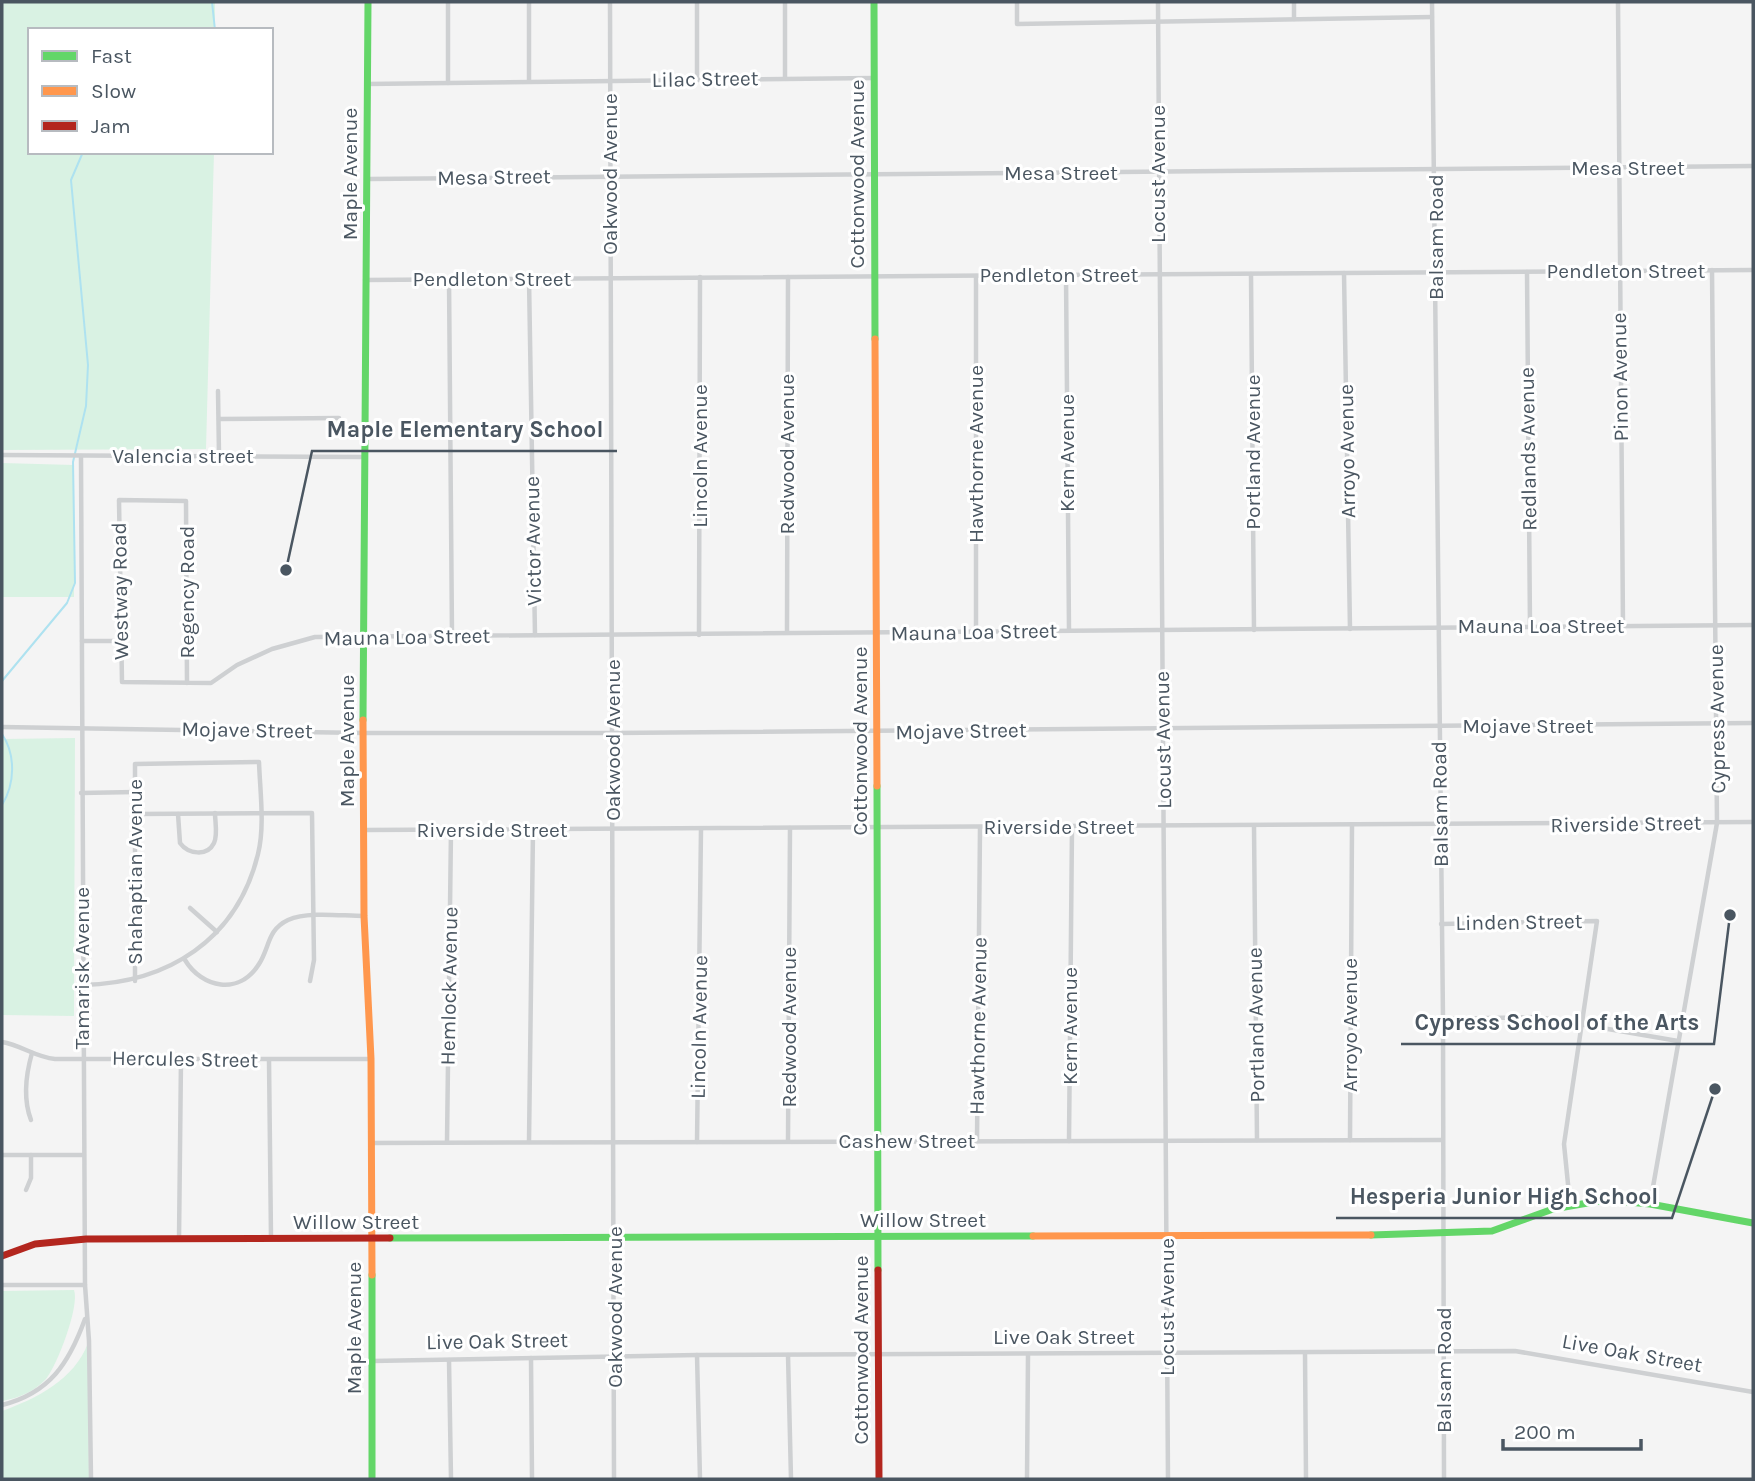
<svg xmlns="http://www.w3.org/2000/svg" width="1755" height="1481" font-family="Karla,sans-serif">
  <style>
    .green { fill: #d9f2e3 }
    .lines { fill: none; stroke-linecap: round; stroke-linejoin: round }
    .stream { stroke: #aee2f0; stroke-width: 2 }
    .street { stroke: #ced0d2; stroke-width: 4.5 }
    .fast { stroke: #63d668; stroke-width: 7 }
    .slow { stroke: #ff974d; stroke-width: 7 }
    .jam { stroke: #b3261e; stroke-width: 7 }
    .labels { text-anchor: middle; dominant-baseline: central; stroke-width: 6; stroke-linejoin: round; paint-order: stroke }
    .street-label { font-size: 21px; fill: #4a5661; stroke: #fff }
    .leader { fill: none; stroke: #4a5661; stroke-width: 2.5 }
    .callout-dot { fill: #4a5661; stroke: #fff; stroke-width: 2.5 }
    .callout-label { font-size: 23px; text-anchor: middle; font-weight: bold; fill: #4a5661; stroke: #fff; stroke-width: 6; stroke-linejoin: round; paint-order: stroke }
  </style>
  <rect width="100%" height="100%" fill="#f4f4f4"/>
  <!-- green -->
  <g class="green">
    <path d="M2 2H215V30H30V152H214L206 449 2 450Z"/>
    <path d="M2 463 74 465V597H2Z"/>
    <path d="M75 738 74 1016 2 1015V739Z"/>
    <path d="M74 1290C80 1306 57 1365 46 1379 34 1392 18 1398 2 1401V1291Z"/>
    <path d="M88 1343 89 1479H2V1411C36 1399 75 1379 88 1343Z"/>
  </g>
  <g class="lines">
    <!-- stream -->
    <g class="stream">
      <path d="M212 2 215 30"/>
      <path d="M2 681 67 603 75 583 73 462 86 406 88 365 71 180 83 152"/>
      <path d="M2 734C16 755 15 784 2 805"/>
    </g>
    <!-- street -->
    <g class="street">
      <path d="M448 2V83"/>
      <path d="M529 2V81"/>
      <path d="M610 2 614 1479"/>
      <path d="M697 2V79"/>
      <path d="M785 2V78"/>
      <path d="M1017 2V24L1432 17"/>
      <path d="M1158 2 1168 1479"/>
      <path d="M1294 2V19"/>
      <path d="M1432 2 1443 1019 1444 1479"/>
      <path d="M1618 2 1623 626"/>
      <path d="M367 84 874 78"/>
      <path d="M369 179 1753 166"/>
      <path d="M1527 272 1530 627"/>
      <path d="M1344 273 1350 629"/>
      <path d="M1251 274 1254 630"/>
      <path d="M1066 275 1069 630"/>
      <path d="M976 276V632"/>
      <path d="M449 279 452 635"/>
      <path d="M529 279 535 635"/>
      <path d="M365 280 1753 270"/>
      <path d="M218 391 219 455"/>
      <path d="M219 419 339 418"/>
      <path d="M2 455 365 457"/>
      <path d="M81 456 85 1285 89 1341 91 1479"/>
      <path d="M787 632 788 277"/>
      <path d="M699 635 700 277"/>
      <path d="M82 641H122"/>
      <path d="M187 683 186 501 119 500 122 682 211 683 237 665 272 649 315 637 1753 625"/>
      <path d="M2 727 363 733H612L1753 723"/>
      <path d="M81 793 135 792"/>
      <path d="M135 814 312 813 314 960 310 981"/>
      <path d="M178 814 180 843C188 854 207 857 214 843 218 835 215 822 215 813"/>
      <path d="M1254 826 1257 1140"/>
      <path d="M365 830 1753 822"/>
      <path d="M190 908 217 932"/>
      <path d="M1441 924 1597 921 1564 1144 1570 1204"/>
      <path d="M185 960C202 988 239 996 259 964 270 947 267 930 288 920 309 911 341 916 364 916"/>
      <path d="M83 985C168 983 237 940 258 854 265 826 260 791 259 762L135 764V981"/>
      <path d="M1443 1019 1538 1017 1678 1041"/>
      <path d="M2 1042C21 1045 35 1057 55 1059H371"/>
      <path d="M269 1060 271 1238"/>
      <path d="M31 1120C23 1099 26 1074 32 1053"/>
      <path d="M1350 1140 1352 825"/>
      <path d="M788 1141 790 828"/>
      <path d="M977 1141 980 828"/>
      <path d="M1069 1141 1072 827"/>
      <path d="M447 1142 451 830"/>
      <path d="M529 1142 533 830"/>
      <path d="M697 1142 701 829"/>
      <path d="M371 1143 1442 1140"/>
      <path d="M2 1155H84"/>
      <path d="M26 1190 31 1178V1155"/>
      <path d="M1650 1204 1717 823 1712 270"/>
      <path d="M179 1239 181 1059"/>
      <path d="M2 1285H85"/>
      <path d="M1305 1353 1306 1479"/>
      <path d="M697 1355 700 1479"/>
      <path d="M788 1355 791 1479"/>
      <path d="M531 1358 532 1479"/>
      <path d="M449 1360 451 1479"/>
      <path d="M372 1361 697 1355 1515 1351 1753 1392"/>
      <path d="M2 1405C50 1393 69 1363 85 1319"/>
      <path d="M1027 1479 1028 1355"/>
    </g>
    <!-- fast -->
    <g class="fast">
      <path d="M874 2 875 339"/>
      <path d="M363 720 368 2"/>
      <path d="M877 786 878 1270"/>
      <path d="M1371 1235 1492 1231 1553 1209 1605 1200 1650 1204 1753 1223"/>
      <path d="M390 1238 1033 1236"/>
      <path d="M372 1275V1479"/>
    </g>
    <!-- slow -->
    <g class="slow">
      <path d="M875 339 877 786"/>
      <path d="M363 720 364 916 371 1059 372 1275"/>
      <path d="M1033 1236 1371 1235"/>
    </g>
    <!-- jam -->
    <g class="jam">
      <path d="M2 1256 35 1244 86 1239 390 1238"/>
      <path d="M878 1270 879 1479"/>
    </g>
  </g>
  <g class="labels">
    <!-- street labels -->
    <g class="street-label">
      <text transform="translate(705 79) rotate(-1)">Lilac Street</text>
      <text x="1628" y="168">Mesa Street</text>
      <text x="1061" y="173">Mesa Street</text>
      <text transform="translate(350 174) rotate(-90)">Maple Avenue</text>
      <text transform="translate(610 174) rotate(-90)">Oakwood Avenue</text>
      <text transform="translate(857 174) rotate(-90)">Cottonwood Avenue</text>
      <text transform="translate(1158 174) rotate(-90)">Locust Avenue</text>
      <text transform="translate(494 177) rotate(-1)">Mesa Street</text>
      <text transform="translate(1436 237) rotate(-90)">Balsam Road</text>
      <text x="1626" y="271">Pendleton Street</text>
      <text x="1059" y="275">Pendleton Street</text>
      <text x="492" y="279">Pendleton Street</text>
      <text transform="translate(1620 377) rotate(-91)">Pinon Avenue</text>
      <text transform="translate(1528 449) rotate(-91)">Redlands Avenue</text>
      <text transform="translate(1347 451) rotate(-91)">Arroyo Avenue</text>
      <text transform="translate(1253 452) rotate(-90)">Portland Avenue</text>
      <text transform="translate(1067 453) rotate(-90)">Kern Avenue</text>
      <text transform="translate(787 454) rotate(-90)">Redwood Avenue</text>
      <text transform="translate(976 454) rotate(-90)">Hawthorne Avenue</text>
      <text x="183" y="456">Valencia street</text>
      <text transform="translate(700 456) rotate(-90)">Lincoln Avenue</text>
      <text transform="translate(533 541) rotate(-91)">Victor Avenue</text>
      <text transform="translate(120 591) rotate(-91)">Westway Road</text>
      <text transform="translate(187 592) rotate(-90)">Regency Road</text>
      <text x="1541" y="626">Mauna Loa Street</text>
      <text transform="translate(974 632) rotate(-1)">Mauna Loa Street</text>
      <text transform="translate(407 637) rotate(-1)">Mauna Loa Street</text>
      <text transform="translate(1717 719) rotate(-91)">Cypress Avenue</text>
      <text x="1528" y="726">Mojave Street</text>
      <text transform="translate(247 730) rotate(1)">Mojave Street</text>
      <text transform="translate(961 731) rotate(-1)">Mojave Street</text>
      <text transform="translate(613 740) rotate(-90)">Oakwood Avenue</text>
      <text transform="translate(1163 740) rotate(-91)">Locust Avenue</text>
      <text transform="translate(347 741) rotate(-90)">Maple Avenue</text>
      <text transform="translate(860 741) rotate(-90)">Cottonwood Avenue</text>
      <text transform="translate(1440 804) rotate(-91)">Balsam Road</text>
      <text transform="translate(1626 824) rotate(-1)">Riverside Street</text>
      <text x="1059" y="827">Riverside Street</text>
      <text x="492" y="830">Riverside Street</text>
      <text transform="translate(135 872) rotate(-90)">Shahaptian Avenue</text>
      <text transform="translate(1519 922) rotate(-1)">Linden Street</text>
      <text transform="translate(82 968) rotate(-90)">Tamarisk Avenue</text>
      <text transform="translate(449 986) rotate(-89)">Hemlock Avenue</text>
      <text transform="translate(1256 1025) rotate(-91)">Portland Avenue</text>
      <text transform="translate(1350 1025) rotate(-90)">Arroyo Avenue</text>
      <text transform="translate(978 1026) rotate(-89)">Hawthorne Avenue</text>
      <text transform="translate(1070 1026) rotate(-90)">Kern Avenue</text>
      <text transform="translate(699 1027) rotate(-89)">Lincoln Avenue</text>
      <text transform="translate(789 1027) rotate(-90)">Redwood Avenue</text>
      <text transform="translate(185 1059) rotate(1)">Hercules Street</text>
      <text x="907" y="1141">Cashew Street</text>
      <text x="923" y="1220">Willow Street</text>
      <text x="356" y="1222">Willow Street</text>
      <text transform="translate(615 1307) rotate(-90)">Oakwood Avenue</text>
      <text transform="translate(1167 1307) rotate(-90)">Locust Avenue</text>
      <text transform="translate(354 1328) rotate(-90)">Maple Avenue</text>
      <text x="1064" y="1337">Live Oak Street</text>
      <text transform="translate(497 1341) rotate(-1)">Live Oak Street</text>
      <text transform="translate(861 1350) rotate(-90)">Cottonwood Avenue</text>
      <text transform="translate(1632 1353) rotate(10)">Live Oak Street</text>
      <text transform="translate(1444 1370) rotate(-90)">Balsam Road</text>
    </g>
  </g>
  <!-- callouts -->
  <path class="leader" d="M286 570L312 451H617M1730 915L1714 1044H1401M1715 1089L1672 1218H1336"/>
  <g class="callout-dot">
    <circle cx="286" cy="570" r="7"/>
    <circle cx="1730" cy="915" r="7"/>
    <circle cx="1715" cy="1089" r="7"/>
  </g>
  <g class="callout-label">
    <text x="465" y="437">Maple Elementary School</text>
    <text x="1557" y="1030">Cypress School of the Arts</text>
    <text x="1504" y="1204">Hesperia Junior High School</text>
  </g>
  <!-- border -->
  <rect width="1755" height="1481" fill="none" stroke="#4a5661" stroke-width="7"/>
  <!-- legend -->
  <rect x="28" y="28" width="245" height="126" fill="#ffffff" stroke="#b7bbc0" stroke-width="2"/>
  <rect x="42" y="51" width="35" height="10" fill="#63d668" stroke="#b7bbc0" stroke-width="2"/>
  <text x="91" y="63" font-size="21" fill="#4a5661">Fast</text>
  <rect x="42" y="86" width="35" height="10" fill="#ff974d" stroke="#b7bbc0" stroke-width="2"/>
  <text x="91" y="98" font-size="21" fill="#4a5661">Slow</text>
  <rect x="42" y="121" width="35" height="10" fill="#b3261e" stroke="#b7bbc0" stroke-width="2"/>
  <text x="91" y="133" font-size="21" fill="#4a5661">Jam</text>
  <!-- scale -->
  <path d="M1503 1439v10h138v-10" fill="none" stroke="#4a5661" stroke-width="3.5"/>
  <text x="1514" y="1439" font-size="21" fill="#4a5661" stroke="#ffffff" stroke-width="5" paint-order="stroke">200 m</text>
</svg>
